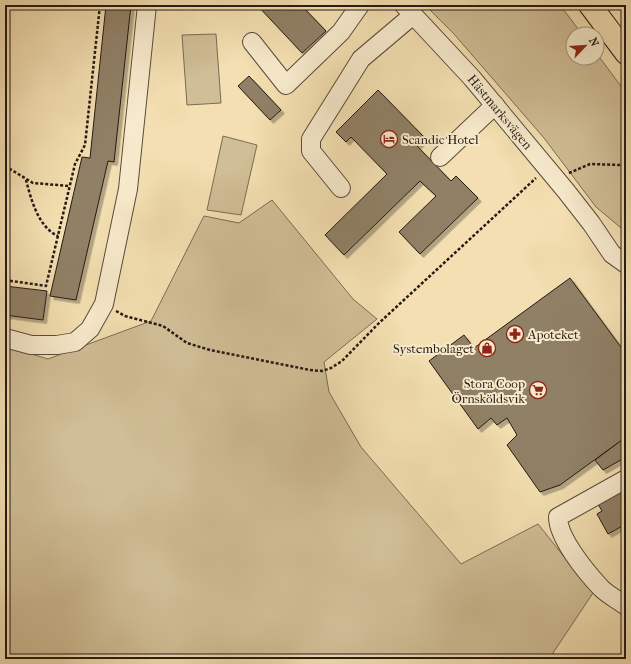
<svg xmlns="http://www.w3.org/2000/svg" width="631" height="664" font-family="'IM FELL French Canon',serif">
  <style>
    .green { fill: #d0be96; stroke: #7a6c55 }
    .building { fill: #908066; stroke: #251a14; filter: url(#shadow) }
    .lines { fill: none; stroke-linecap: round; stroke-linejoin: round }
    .minor-casing { stroke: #584b3b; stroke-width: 20 }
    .highway-casing { stroke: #251a14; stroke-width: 24 }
    .path { stroke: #251a14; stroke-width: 2.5; stroke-dasharray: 3 2; stroke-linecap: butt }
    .minor { stroke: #f7eacc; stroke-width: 18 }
    .highway { stroke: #f3dfb1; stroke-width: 22 }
    .labels { text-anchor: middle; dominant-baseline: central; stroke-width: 4; stroke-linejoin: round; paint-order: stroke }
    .street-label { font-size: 13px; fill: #251a14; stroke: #f7eacc }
    .poi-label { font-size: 13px; fill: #251a14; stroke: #f7eacc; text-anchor: start }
  </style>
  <defs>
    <filter id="shadow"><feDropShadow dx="3.5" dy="3.5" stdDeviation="0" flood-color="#0004"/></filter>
  </defs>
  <rect width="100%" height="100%" fill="#f3dfb1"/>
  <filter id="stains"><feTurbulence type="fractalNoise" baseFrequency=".005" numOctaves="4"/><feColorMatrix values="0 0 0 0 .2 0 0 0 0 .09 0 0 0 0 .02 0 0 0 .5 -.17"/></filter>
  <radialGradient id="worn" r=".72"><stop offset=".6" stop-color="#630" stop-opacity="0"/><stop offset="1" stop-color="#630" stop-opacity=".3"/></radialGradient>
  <!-- green -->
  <g class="green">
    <path d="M425 5H560L582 34H573V58H597V54L626 93V232L596 207 544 138 454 34Z"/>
    <path d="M216 34 221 103 187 105 182 35Z"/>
    <path d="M223 136 257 145 241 215 207 210Z"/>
    <path d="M272 200 353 299 377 319 324 362 329 392 361 447 461 564 538 524 593 593 553 653 557 659H5V346L48 359 151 321 204 216 239 223Z"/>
  </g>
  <!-- building -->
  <g class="building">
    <path d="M106 5H131L114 162 108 161 76 300 50 296 82 157 90 158Z"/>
    <path d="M257 5H301L326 31 302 53Z"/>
    <path d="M249 76 281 110 270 120 238 86Z"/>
    <path d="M378 90 425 138 417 146 451 181 456 176 478 198 420 254 399 232 436 196 420 181 344 255 325 235 387 174 351 137 346 142 336 132Z"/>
    <path d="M570 278 626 354V437L560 485 540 492 507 445 517 435 507 418 497 425 491 418 478 429 429 361 464 335 474 348Z"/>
    <path d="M5 286 47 291 43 320 5 315Z"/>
    <path d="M626 437V457L603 470 595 460Z"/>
    <path d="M626 482V524L608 534 597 514 602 511 595 499Z"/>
  </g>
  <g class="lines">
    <!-- minor casing -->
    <g class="minor-casing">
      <g id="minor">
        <path d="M404 5 472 78 566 191 591 223 612 254 626 264"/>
        <path d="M252 42 286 85 341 32 360 5"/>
        <path d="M440 157 495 105"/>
        <path d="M341 188 311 151V139L361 59 413 15"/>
        <path d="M5 338 31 345H57L75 342 90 329 104 304 128 189 147 5"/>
        <path d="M626 479 558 517C558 538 586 572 601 588 608 595 618 600 626 606"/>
      </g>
    </g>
    <!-- highway casing -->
    <g class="highway-casing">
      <path id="highway" d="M590 5 626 53"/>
    </g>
    <!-- path -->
    <g class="path">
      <path d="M620 5 626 13"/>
      <path d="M5 166 33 183 69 186"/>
      <path d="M569 173 590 164 619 165 626 160"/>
      <path d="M26 180C31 199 38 227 58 236"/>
      <path d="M5 280 46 286 75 164 85 145 100 5"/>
      <path d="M116 311 125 316 163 326 187 343 210 350 310 370 322 371 331 368 342 361 379 323 536 178"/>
    </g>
    <!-- minor -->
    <use href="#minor" class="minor"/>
    <!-- highway -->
    <use href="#highway" class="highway"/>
  </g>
  <!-- icons -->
  <defs>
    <g id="hotel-ring" transform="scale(0.9)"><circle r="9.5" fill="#f7eacc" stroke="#8f2418" stroke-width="1.5"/><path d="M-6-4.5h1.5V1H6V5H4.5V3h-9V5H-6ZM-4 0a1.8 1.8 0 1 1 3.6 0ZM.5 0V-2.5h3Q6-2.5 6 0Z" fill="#8f2418"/></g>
    <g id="pharmacy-ring" transform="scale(0.9)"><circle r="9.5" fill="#f7eacc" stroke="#8f2418" stroke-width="1.5"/><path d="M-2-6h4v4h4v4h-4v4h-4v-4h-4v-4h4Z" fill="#8f2418"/></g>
    <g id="shop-ring" transform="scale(0.9)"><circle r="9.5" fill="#f7eacc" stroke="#8f2418" stroke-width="1.5"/><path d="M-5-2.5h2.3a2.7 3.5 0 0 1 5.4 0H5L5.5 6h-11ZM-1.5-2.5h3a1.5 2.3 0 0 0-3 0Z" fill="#8f2418"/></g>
    <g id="supermarket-ring" transform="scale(0.9)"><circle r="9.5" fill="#f7eacc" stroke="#8f2418" stroke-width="1.5"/><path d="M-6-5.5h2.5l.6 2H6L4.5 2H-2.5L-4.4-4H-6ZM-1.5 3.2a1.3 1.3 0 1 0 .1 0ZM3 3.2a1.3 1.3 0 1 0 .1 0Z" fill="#8f2418"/></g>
  </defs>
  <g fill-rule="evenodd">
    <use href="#hotel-ring" x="389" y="139"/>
    <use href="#pharmacy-ring" x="515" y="334"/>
    <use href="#shop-ring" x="487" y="348"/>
    <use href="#supermarket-ring" x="538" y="390"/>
  </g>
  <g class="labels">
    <!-- street labels -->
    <g class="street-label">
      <text transform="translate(500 112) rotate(50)">Hästmarksvägen</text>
    </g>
    <!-- poi labels -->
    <g class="poi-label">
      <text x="402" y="139">Scandic Hotel</text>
      <text x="528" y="334">Apoteket</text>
      <text x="474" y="348" text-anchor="end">Systembolaget</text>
      <text x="525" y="383" text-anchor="end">Stora Coop<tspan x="525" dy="15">Örnsköldsvik</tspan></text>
    </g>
  </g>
  <!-- margin -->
  <rect width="631" height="664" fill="none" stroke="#f3dfb1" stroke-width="20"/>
  <rect x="6" y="6" width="619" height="652" fill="none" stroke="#251a14" stroke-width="2"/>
  <rect x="10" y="10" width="611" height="644" fill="none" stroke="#251a14"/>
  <!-- north arrow -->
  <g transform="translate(585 46) rotate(65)"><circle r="19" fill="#f7eacc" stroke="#a39782"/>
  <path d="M0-3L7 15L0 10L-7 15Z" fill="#8f2418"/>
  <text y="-6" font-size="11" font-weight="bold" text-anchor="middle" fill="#251a14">N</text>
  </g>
  <rect width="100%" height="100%" filter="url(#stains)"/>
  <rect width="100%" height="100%" fill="url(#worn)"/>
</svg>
